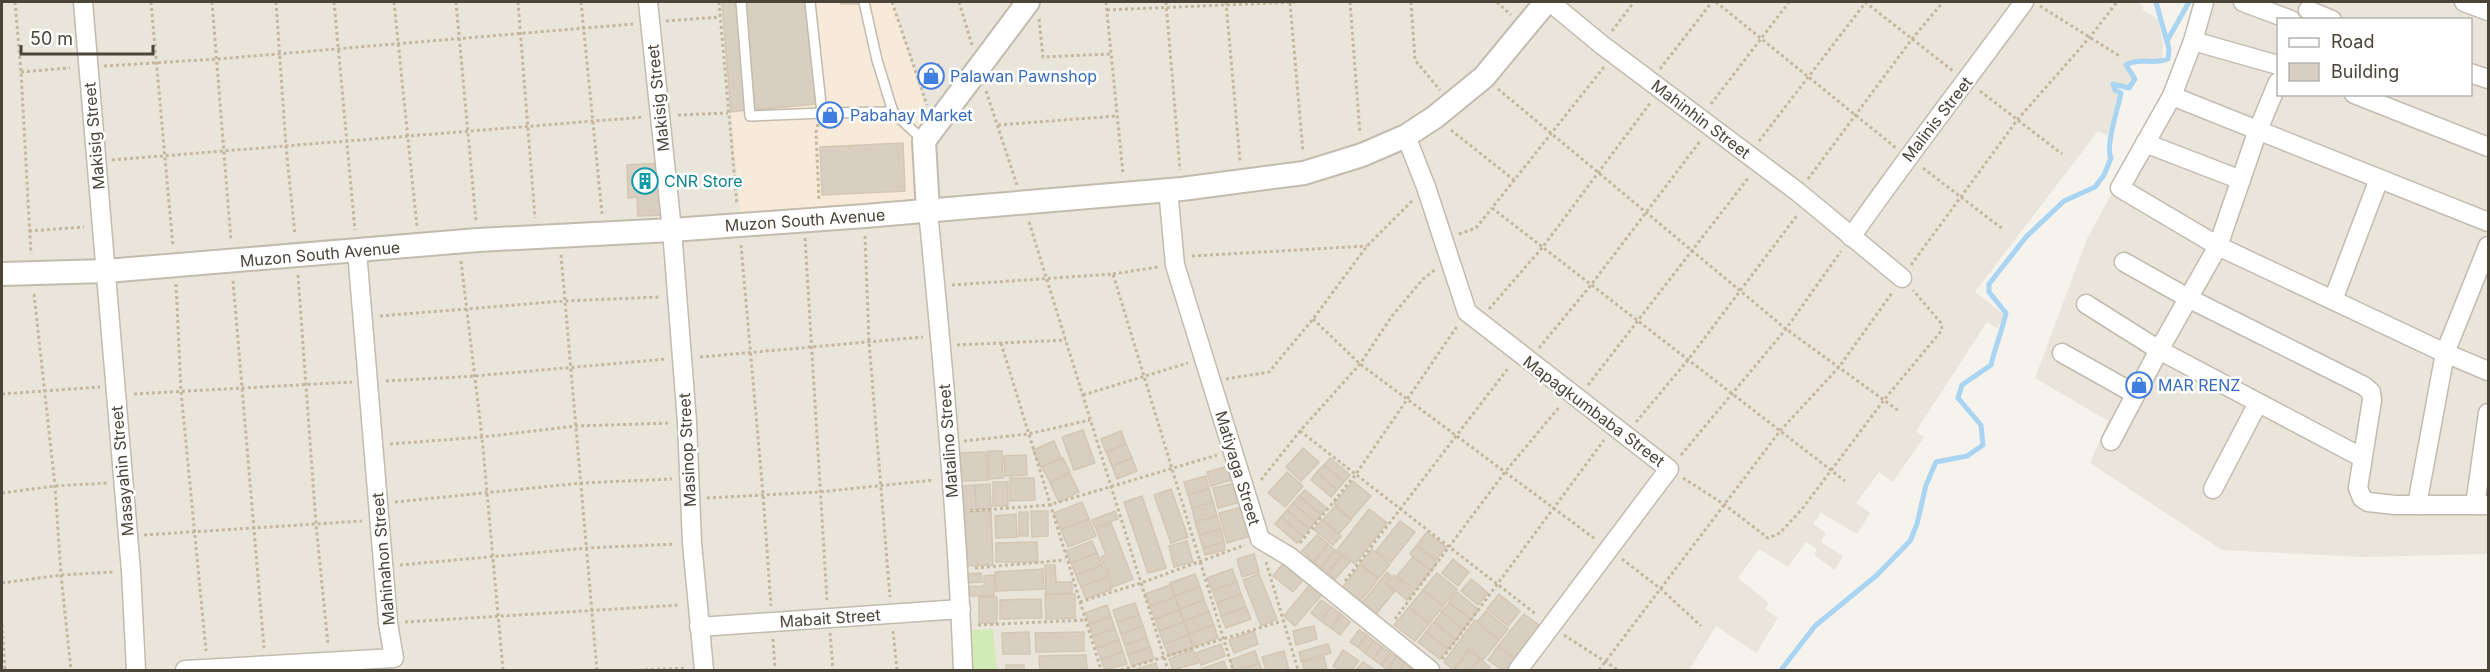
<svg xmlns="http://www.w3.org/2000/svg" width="2490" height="672" font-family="Inter,sans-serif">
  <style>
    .residential { fill: #eae5da; fill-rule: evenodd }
    .commercial { fill: #f7ead8 }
    .green { fill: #d2eab5 }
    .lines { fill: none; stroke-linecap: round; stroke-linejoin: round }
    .stream { stroke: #a9d4f2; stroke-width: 5 }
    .building { fill: #d8cfc1; stroke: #d3c7b4; stroke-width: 1.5 }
    .service-casing { stroke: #c2bbae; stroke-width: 12 }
    .minor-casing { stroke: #c2bbae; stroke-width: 21 }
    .tertiary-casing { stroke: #c2bbae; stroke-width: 26 }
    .path { stroke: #c4b79f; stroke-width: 3; stroke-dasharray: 3 3; stroke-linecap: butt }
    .service { stroke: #fff; stroke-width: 9 }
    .minor { stroke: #fff; stroke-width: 18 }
    .tertiary { stroke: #fff; stroke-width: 22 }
    .labels { text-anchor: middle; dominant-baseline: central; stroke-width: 5; stroke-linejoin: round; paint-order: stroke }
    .shop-label { font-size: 16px; fill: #366cbe; stroke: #fff; text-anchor: start }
    .street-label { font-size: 16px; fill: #4b4439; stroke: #fff }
    .culture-label { font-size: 16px; fill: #0d838f; stroke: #fff; text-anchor: start }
  </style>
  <rect width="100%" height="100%" fill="#f6f3ec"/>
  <!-- residential -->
  <g class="residential">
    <path d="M2 2H2139L2143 6V10L2158 19 2163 44 2162 62 2134 60 2126 65 2135 79 2129 88 2113 85 2115 90 2121 93V98L2107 136 2098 131 1975 292 2005 315 1997 328 1987 322 1916 431 1924 437 1893 482 1879 472 1856 503 1870 513 1857 534 1821 513 1813 524 1826 533 1821 542 1843 556 1835 570 1814 555 1817 549 1806 542 1788 567 1759 549 1738 578 1769 603 1765 609 1778 618 1756 653 1716 626 1689 670H2Z"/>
    <path d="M2194 2H2488V554L2364 557 2222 550 2090 463 2108 421 2035 378 2087 239 2166 94ZM2278 20H2470V94H2278Z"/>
  </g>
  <!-- commercial -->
  <path class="commercial" d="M722 2H893L928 117 918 209 741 223Z"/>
  <!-- green -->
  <path class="green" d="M993 629 997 670H958L957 631Z"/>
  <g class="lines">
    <!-- stream -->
    <g class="stream">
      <path d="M2167 41 2189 2"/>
      <path d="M1781 670 1815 626 1877 575 1910 541 1917 524 1926 485 1936 462 1967 456 1983 445 1981 425 1958 398 1962 385 1991 365C1995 347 2002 331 2006 313L1989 292V284L2026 237 2064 201 2095 187 2104 175 2111 158C2105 146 2118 109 2121 93L2115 90 2113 84 2129 88 2135 79 2126 65C2139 57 2153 65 2168 59L2169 49 2156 2"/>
    </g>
  </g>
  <!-- building -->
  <g class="building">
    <path d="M722 2H738L747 110 731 112Z"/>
    <path d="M743 2H805L816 104 753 110Z"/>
    <path d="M841 2H862L863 4H841Z"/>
    <path d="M939 64 944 81 924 87 919 70Z"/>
    <path d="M903 143 905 191 822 195 820 147Z"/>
    <path d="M661 163 665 215 638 216 637 197 628 198 627 165Z"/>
    <path d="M1083 430 1095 463 1074 470 1062 437Z"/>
    <path d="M1121 431 1126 444 1106 452 1101 439Z"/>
    <path d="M1054 441 1061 458 1041 467 1033 450Z"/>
    <path d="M1126 444 1132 458 1112 466 1106 452Z"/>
    <path d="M1303 448 1319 462 1301 481 1286 467Z"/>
    <path d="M988 451H1002L1003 478 989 479Z"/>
    <path d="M986 452 988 480 960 481 958 453Z"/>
    <path d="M1026 455 1027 475 1005 476 1004 456Z"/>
    <path d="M1063 458 1070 472 1050 482 1042 467Z"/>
    <path d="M1132 458 1137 471 1117 479 1112 466Z"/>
    <path d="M1330 458 1350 475 1344 482 1324 465Z"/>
    <path d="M1232 465 1235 479 1211 486 1207 472Z"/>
    <path d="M1324 465 1344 482 1337 490 1317 472Z"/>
    <path d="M1287 472 1303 486 1285 507 1268 493Z"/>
    <path d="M1317 472 1337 490 1331 497 1311 480Z"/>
    <path d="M1070 474 1079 492 1059 502 1050 483Z"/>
    <path d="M1206 476 1209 489 1188 495 1184 482Z"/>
    <path d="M1010 478H1034L1035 500 1010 501Z"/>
    <path d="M1353 481 1371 496 1351 519 1334 504Z"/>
    <rect x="993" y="482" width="15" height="24"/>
    <path d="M1236 483 1241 502 1218 508 1213 488Z"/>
    <path d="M990 484 991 509H976L975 485Z"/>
    <path d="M975 485 976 509 961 510 960 486Z"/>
    <path d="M1171 489 1188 537 1171 543 1154 495Z"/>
    <path d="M1209 489 1213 502 1192 508 1188 495Z"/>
    <path d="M1305 490 1327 508 1321 515 1299 496Z"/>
    <path d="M1142 496 1166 568 1148 573 1124 502Z"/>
    <path d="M1299 496 1321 515 1315 522 1293 503Z"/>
    <path d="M1082 502 1089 519 1061 530 1054 513Z"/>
    <path d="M1213 502 1217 516 1195 522 1192 508Z"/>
    <path d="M1293 503 1315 522 1309 529 1287 510Z"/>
    <path d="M1335 506 1351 520 1339 534 1323 520Z"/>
    <path d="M1243 507 1251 536 1227 543 1219 513Z"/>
    <path d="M1369 509 1387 523 1355 564 1337 550Z"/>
    <path d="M1287 510 1309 529 1303 536 1281 517Z"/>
    <path d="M991 511 993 565 965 566 962 512Z"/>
    <path d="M1031 511H1048V536L1032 537Z"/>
    <path d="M1115 511 1118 519 1095 527 1092 520Z"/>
    <rect x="1019" y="512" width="9" height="24"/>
    <path d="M1016 514 1017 537 996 538 995 516Z"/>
    <path d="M1217 516 1221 529 1199 535 1195 522Z"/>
    <path d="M1281 517 1303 536 1297 543 1275 524Z"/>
    <path d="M1089 519 1096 536 1068 547 1061 530Z"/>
    <path d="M1322 520 1341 536 1333 545 1314 530Z"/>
    <path d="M1400 521 1415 532 1391 562 1376 551Z"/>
    <path d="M1111 523 1133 579 1113 587 1101 557 1106 555 1096 529Z"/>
    <path d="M1221 529 1224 542 1203 548 1199 535Z"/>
    <path d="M1427 532 1446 547 1436 560 1417 545Z"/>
    <path d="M1317 535 1328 544 1314 562 1302 551Z"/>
    <path d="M1092 541 1097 553 1071 563 1066 551Z"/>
    <path d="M1187 541 1193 562 1174 567 1169 546Z"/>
    <path d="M1037 542 1038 562H996V543Z"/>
    <path d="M1224 542 1225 550 1205 555 1203 548Z"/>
    <path d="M1328 544 1335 550 1321 568 1314 562Z"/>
    <path d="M1416 546 1437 563 1431 571 1410 554Z"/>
    <path d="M1372 549 1390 564 1379 578 1360 564Z"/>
    <path d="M1335 550 1342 556 1328 573 1321 568Z"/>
    <path d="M1097 553 1102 565 1076 575 1071 563Z"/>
    <path d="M1254 554 1259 572 1242 577 1237 559Z"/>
    <path d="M1342 556 1350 562 1335 579 1328 573Z"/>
    <path d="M1413 557 1431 571 1415 590 1397 576Z"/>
    <path d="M1453 559 1469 572 1458 586 1442 573Z"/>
    <path d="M1286 560 1306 576 1293 592 1273 576Z"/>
    <path d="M1045 565H1055L1056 582H1072V593L1046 594Z"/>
    <path d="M1102 565 1107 577 1081 587 1076 575Z"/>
    <path d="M1360 565 1378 579 1359 603 1341 589Z"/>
    <path d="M1043 569 1044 589 996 591 995 572Z"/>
    <path d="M1232 569 1237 582 1212 590 1207 578Z"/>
    <path d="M1387 572 1391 576 1385 584 1395 591 1376 614 1362 603Z"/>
    <path d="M981 573 982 582 964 583V574Z"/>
    <path d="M1437 573 1457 589 1443 606 1423 590Z"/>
    <path d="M1195 574 1200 587 1175 596 1170 583Z"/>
    <path d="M1259 574 1277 619 1261 626 1243 580Z"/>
    <path d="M994 575V596H963V587L984 586V576Z"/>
    <path d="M1394 575 1414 592 1407 600 1387 584Z"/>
    <path d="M1107 577 1112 589 1086 599 1081 587Z"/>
    <path d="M1471 579 1488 593 1478 605 1461 591Z"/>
    <path d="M1237 582 1241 594 1217 603 1212 590Z"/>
    <path d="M1312 582 1324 592 1295 626 1284 616Z"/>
    <path d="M1170 585 1175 597 1150 606 1145 594Z"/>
    <path d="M1200 587 1204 600 1180 609 1175 596Z"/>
    <path d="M1423 590 1443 606 1429 624 1409 607Z"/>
    <path d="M1457 592 1479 610 1471 619 1449 602Z"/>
    <path d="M1045 594H1075V618L1046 619Z"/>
    <path d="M1241 594 1246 607 1221 616 1217 603Z"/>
    <path d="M1499 594 1520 611 1508 626 1487 609Z"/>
    <rect x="979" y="597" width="18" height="26"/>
    <path d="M1175 597 1179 610 1155 619 1150 606Z"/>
    <path d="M1041 599 1042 618 1000 619V600Z"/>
    <path d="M1204 600 1209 612 1184 621 1180 609Z"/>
    <path d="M1321 600 1331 607 1321 621 1311 613Z"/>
    <path d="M1135 603 1139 615 1117 622 1113 610Z"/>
    <path d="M1449 603 1471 620 1463 629 1441 612Z"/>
    <path d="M1107 605 1111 617 1089 624 1085 613Z"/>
    <path d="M1246 607 1251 619 1226 628 1221 616Z"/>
    <path d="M1331 607 1341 614 1331 628 1321 621Z"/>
    <path d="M1409 607 1429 624 1415 641 1394 625Z"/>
    <path d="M1179 610 1184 622 1159 631 1155 619Z"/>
    <path d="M1486 611 1508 629 1499 640 1477 622Z"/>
    <path d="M1209 612 1214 625 1189 634 1184 621Z"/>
    <path d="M1442 612 1463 630 1456 640 1434 622Z"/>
    <path d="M1341 614 1350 622 1340 635 1331 628Z"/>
    <path d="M1524 614 1540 626 1515 659 1498 646Z"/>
    <path d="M1139 615 1143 626 1121 634 1117 622Z"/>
    <path d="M1111 617 1115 629 1093 636 1089 624Z"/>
    <path d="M1475 620 1499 640 1483 660 1469 649 1453 670 1444 662Z"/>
    <path d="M1184 622 1189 635 1164 644 1159 631Z"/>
    <path d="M1434 622 1456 640 1448 649 1426 632Z"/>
    <path d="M1214 625 1218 638 1193 647 1189 634Z"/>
    <path d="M1143 626 1147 638 1125 645 1121 634Z"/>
    <path d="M1314 626 1317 639 1296 645 1293 631Z"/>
    <path d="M1115 629 1119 640 1097 648 1093 636Z"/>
    <path d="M1359 630 1367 635 1358 647 1350 642Z"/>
    <path d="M1254 631 1258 644 1234 653 1229 640Z"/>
    <path d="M1029 632 1030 654H1003L1002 633Z"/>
    <path d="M1084 632V651L1036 652 1035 633Z"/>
    <path d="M1426 632 1448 649 1440 659 1418 642Z"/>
    <path d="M1189 635 1193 648 1169 656 1164 644Z"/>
    <path d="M1367 635 1374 641 1365 653 1358 647Z"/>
    <path d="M1147 638 1150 647 1128 655 1125 645Z"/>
    <path d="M1119 640 1123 652 1101 659 1097 648Z"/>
    <path d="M1374 641 1382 647 1373 659 1365 653Z"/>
    <path d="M1221 644 1225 656 1201 665 1196 653Z"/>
    <path d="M1328 644 1331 653 1301 661 1299 652Z"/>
    <path d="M1498 646 1516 660 1507 670H1502L1488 660Z"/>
    <path d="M1150 647 1154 659 1132 666 1128 655Z"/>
    <path d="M1382 647 1390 653 1381 665 1373 659Z"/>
    <path d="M1193 650 1198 663 1173 670 1169 659Z"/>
    <path d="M1343 650 1359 661 1352 670H1340L1333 666Z"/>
    <path d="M1255 651 1259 663 1234 670 1230 660Z"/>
    <path d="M1284 651 1289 670H1266L1262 657Z"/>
    <path d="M1469 651 1480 659 1470 670H1454Z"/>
    <path d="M1123 652 1127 664 1105 670 1101 659Z"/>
    <path d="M1390 653 1396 657 1387 670 1381 665Z"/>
    <path d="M1086 655 1087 670H1040L1039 656Z"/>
    <path d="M1324 657 1327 669 1304 670 1302 662Z"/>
    <path d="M1396 657 1404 663 1399 670H1389Z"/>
    <path d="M1480 659 1490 667 1487 670H1470Z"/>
    <path d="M1224 661 1227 670H1199Z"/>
    <path d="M1363 662 1375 670H1356Z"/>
    <path d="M1156 663 1158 670H1134Z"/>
    <path d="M1259 663 1262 670H1239Z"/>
    <path d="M1404 664 1413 670H1400Z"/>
    <rect x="1006" y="665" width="18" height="5"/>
  </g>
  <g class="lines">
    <!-- service casing -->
    <g class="service-casing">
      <g id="service">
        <path d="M741 2 750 116 822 113"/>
        <path d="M810 2 822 113 893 112 924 141"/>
        <path d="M864 2 877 60 893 112"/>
      </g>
    </g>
    <!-- minor casing -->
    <g class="minor-casing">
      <g id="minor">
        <path d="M83 2 131 571 136 670"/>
        <path d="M648 2 672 230 687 422 692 543 704 670"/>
        <path d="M1550 2 1602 45 1798 192 1902 278"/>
        <path d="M2204 2 2193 41 2172 96 2120 188 2218 246 2445 353 2488 371"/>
        <path d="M2243 2 2291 20"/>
        <path d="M2464 2 2488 11"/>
        <path d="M2308 10 2332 20"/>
        <path d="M2193 41 2278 65"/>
        <path d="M2470 73 2488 79"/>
        <path d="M2354 94 2488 147"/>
        <path d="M2172 96 2488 222"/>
        <path d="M1406 136 1426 187 1467 312 1669 469 1518 670"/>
        <path d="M2145 143 2241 180"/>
        <path d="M1168 189 1175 265 1260 539 1290 557 1430 670"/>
        <path d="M928 211C943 364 957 517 963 670"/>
        <path d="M1851 237C1907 157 1967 80 2024 2"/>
        <path d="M2124 262 2188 298 2364 386 2371 392 2372 400 2358 488 2362 498 2368 502 2395 505H2488"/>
        <path d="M2333 300 2379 179"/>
        <path d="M2086 304 2159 350 2361 457"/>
        <path d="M2062 353 2135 394"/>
        <path d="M2111 441 2159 350 2218 246 2258 130 2278 82"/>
        <path d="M2213 489 2258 403"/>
        <path d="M2417 505 2445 353 2488 246"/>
        <path d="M2475 505 2488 413"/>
        <path d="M699 627 961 609"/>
        <path d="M185 670 394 658 388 623 357 251"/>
      </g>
    </g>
    <!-- tertiary casing -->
    <g class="tertiary-casing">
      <g id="tertiary">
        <path d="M928 211 924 141 1028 2"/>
        <path d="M2 274 106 271 478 240 672 230 865 216 1182 189 1304 173 1362 155 1406 136 1435 117 1484 77 1546 2"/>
      </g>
    </g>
    <!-- path -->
    <g class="path">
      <path d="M15 2 21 72 31 254"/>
      <path d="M151 2 173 247"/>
      <path d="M212 2 231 241"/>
      <path d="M276 2 286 147 295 235"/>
      <path d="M334 2 355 230"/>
      <path d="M394 2 417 227"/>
      <path d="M456 2 476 221"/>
      <path d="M518 2 535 218"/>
      <path d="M581 2 602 214"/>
      <path d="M719 2 737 205"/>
      <path d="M892 2 927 105"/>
      <path d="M959 2 972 45"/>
      <path d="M1106 2 1123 174"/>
      <path d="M1166 2 1180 170"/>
      <path d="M1226 2 1240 161"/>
      <path d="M1350 2 1360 134"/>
      <path d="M1411 2 1415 60 1440 90"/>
      <path d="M1497 2 1511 15"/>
      <path d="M1716 2 1896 148"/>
      <path d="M1865 2 1953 71"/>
      <path d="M1290 3 1303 152"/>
      <path d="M2040 6 2121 57"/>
      <path d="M1107 10 1296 2"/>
      <path d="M1039 19 1043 57 1110 54"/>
      <path d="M666 21 720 17"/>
      <path d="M1612 31 1634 2"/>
      <path d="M104 66 217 59 633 24"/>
      <path d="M1604 67 1492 208 1845 481"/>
      <path d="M1660 69 1712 2"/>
      <path d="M21 72 70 68"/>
      <path d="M1498 89 1786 329 1899 411"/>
      <path d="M986 91 1017 185"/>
      <path d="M1980 91 2062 154"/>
      <path d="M1711 104 1789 2"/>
      <path d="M678 115 728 113"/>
      <path d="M818 124 816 132 819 201"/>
      <path d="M998 125 1116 116"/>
      <path d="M1451 130 1514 180"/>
      <path d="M1759 141 1866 2"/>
      <path d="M112 160 644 117"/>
      <path d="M1923 168 2004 230"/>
      <path d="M1808 179 1912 39 1943 2"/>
      <path d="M1029 222 1168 670"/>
      <path d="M29 231 84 227"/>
      <path d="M1459 234 1476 228 1492 208"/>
      <path d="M865 236 869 342 890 597"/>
      <path d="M805 238 827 600"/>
      <path d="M741 245 763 494 771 606"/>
      <path d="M561 255 597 670"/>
      <path d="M1192 256 1367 246"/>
      <path d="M461 261 482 437 503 670"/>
      <path d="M1911 265 2018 119 2090 37 2117 2"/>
      <path d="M1113 274 1158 267"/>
      <path d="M298 275 316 524 328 645"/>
      <path d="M233 281 264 648"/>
      <path d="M176 284 181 391 206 651"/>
      <path d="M952 285 1113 274 1233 670"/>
      <path d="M34 294 55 486 61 575 71 670"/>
      <path d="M1489 309 1542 248 1651 102"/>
      <path d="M380 316 564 301 660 297"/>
      <path d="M1313 319 1360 364 1595 539"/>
      <path d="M1001 343 1101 670"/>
      <path d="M957 345 1066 340"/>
      <path d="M1539 348 1591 285 1701 140"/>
      <path d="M700 357 923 337"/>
      <path d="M1226 379 1269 372 1313 319 1367 246 1412 201"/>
      <path d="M386 381 475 376 666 359"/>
      <path d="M1588 385 1749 177"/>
      <path d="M2 394 100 387"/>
      <path d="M134 394 352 382"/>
      <path d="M1083 395 1188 363"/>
      <path d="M1636 422 1688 360 1798 214"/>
      <path d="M1300 431 1537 615"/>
      <path d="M964 441 1028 434 1090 420"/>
      <path d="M390 444 482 437 576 426 671 423"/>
      <path d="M1681 455 1786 329 1841 251"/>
      <path d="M1683 478 1725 505 1768 538 1780 533 1802 509 1884 400 1942 330 1941 323 1913 290"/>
      <path d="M1261 480 1300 431 1360 364 1392 316 1423 279 1436 269"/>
      <path d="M2 493 55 486 107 483"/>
      <path d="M707 498 819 492 934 480"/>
      <path d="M395 502 582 483 672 479"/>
      <path d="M970 511 1049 505 1217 455"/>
      <path d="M144 535 362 521"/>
      <path d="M1300 543 1356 474 1458 325"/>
      <path d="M1622 559 1661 589 1701 626"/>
      <path d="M1266 562 1298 670"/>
      <path d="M400 565 587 548 675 544"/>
      <path d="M975 568 1065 560"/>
      <path d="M1345 581 1509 367"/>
      <path d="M2 583 61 575 113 572"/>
      <path d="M1080 602 1141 583 1245 545"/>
      <path d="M1395 619 1505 472 1560 406"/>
      <path d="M405 622 680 605"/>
      <path d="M2 624 5 670"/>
      <path d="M978 625 1085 620"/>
      <path d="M893 631 897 670"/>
      <path d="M830 633 833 670"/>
      <path d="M1564 635 1618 670"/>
      <path d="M773 639 775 670"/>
      <path d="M1442 659 1604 440"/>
      <path d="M639 670 687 668"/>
      <path d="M1121 670 1282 621"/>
      <path d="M1599 670 1780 431 1839 367 1892 293"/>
    </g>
    <!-- service -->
    <use href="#service" class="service"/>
    <!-- minor -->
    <use href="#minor" class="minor"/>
    <!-- tertiary -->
    <use href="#tertiary" class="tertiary"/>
  </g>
  <!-- icons -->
  <defs>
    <g id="shop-ring" transform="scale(1.35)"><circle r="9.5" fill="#fff" stroke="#3f7fe0" stroke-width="1.5"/><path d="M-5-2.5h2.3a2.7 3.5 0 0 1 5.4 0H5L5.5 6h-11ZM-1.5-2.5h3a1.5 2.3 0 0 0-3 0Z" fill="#3f7fe0"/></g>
    <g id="building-ring" transform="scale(1.35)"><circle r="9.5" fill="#fff" stroke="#0f9aa8" stroke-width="1.5"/><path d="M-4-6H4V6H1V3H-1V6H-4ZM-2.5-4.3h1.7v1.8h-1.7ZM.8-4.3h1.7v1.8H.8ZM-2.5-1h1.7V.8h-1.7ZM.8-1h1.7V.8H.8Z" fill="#0f9aa8"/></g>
  </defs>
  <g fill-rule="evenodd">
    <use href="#shop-ring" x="931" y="76"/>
    <use href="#shop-ring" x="830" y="115"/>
    <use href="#building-ring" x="645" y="181"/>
    <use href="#shop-ring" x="2139" y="385"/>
  </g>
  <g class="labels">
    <!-- shop labels -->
    <g class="shop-label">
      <text x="950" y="76">Palawan Pawnshop</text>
      <text x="850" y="115">Pabahay Market</text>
      <text x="2158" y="385">MAR RENZ</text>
    </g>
    <!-- street labels -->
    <g class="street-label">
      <text transform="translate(658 98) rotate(-96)">Makisig Street</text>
      <text transform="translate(1701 119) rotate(37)">Mahinhin Street</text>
      <text transform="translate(1937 119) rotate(-52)">Malinis Street</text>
      <text transform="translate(94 136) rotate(-95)">Makisig Street</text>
      <text transform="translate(805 220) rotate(-4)">Muzon South Avenue</text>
      <text transform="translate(320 254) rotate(-5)">Muzon South Avenue</text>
      <text transform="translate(1594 411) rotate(37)">Mapagkumbaba Street</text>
      <text transform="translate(948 441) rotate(-94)">Matalino Street</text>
      <text transform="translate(687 450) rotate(-93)">Masinop Street</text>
      <text transform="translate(1238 468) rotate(73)">Matiyaga Street</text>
      <text transform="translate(122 471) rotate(-95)">Masayahin Street</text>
      <text transform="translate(383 559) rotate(-95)">Mahinahon Street</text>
      <text transform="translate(830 618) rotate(-4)">Mabait Street</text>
    </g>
    <!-- culture labels -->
    <g class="culture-label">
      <text x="664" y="181">CNR Store</text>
    </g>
  </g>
  <!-- border -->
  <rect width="2490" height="672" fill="none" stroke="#4b4439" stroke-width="6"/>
  <!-- legend -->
  <rect x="2277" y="18" width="195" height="78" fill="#ffffff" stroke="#b7b4b0" stroke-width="1.5"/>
  <rect x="2289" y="38" width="30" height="9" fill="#ffffff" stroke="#b7b4b0" stroke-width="1.5"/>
  <text x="2331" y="48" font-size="18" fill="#4b4439">Road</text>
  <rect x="2289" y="63" width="30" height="18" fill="#d8cfc1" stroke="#b7b4b0" stroke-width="1.5"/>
  <text x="2331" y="78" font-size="18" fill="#4b4439">Building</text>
  <!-- scale -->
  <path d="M21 45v9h132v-9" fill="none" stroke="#4b4439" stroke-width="3"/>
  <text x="30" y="45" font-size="18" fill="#4b4439" stroke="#ffffff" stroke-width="4.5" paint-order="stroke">50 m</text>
</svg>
